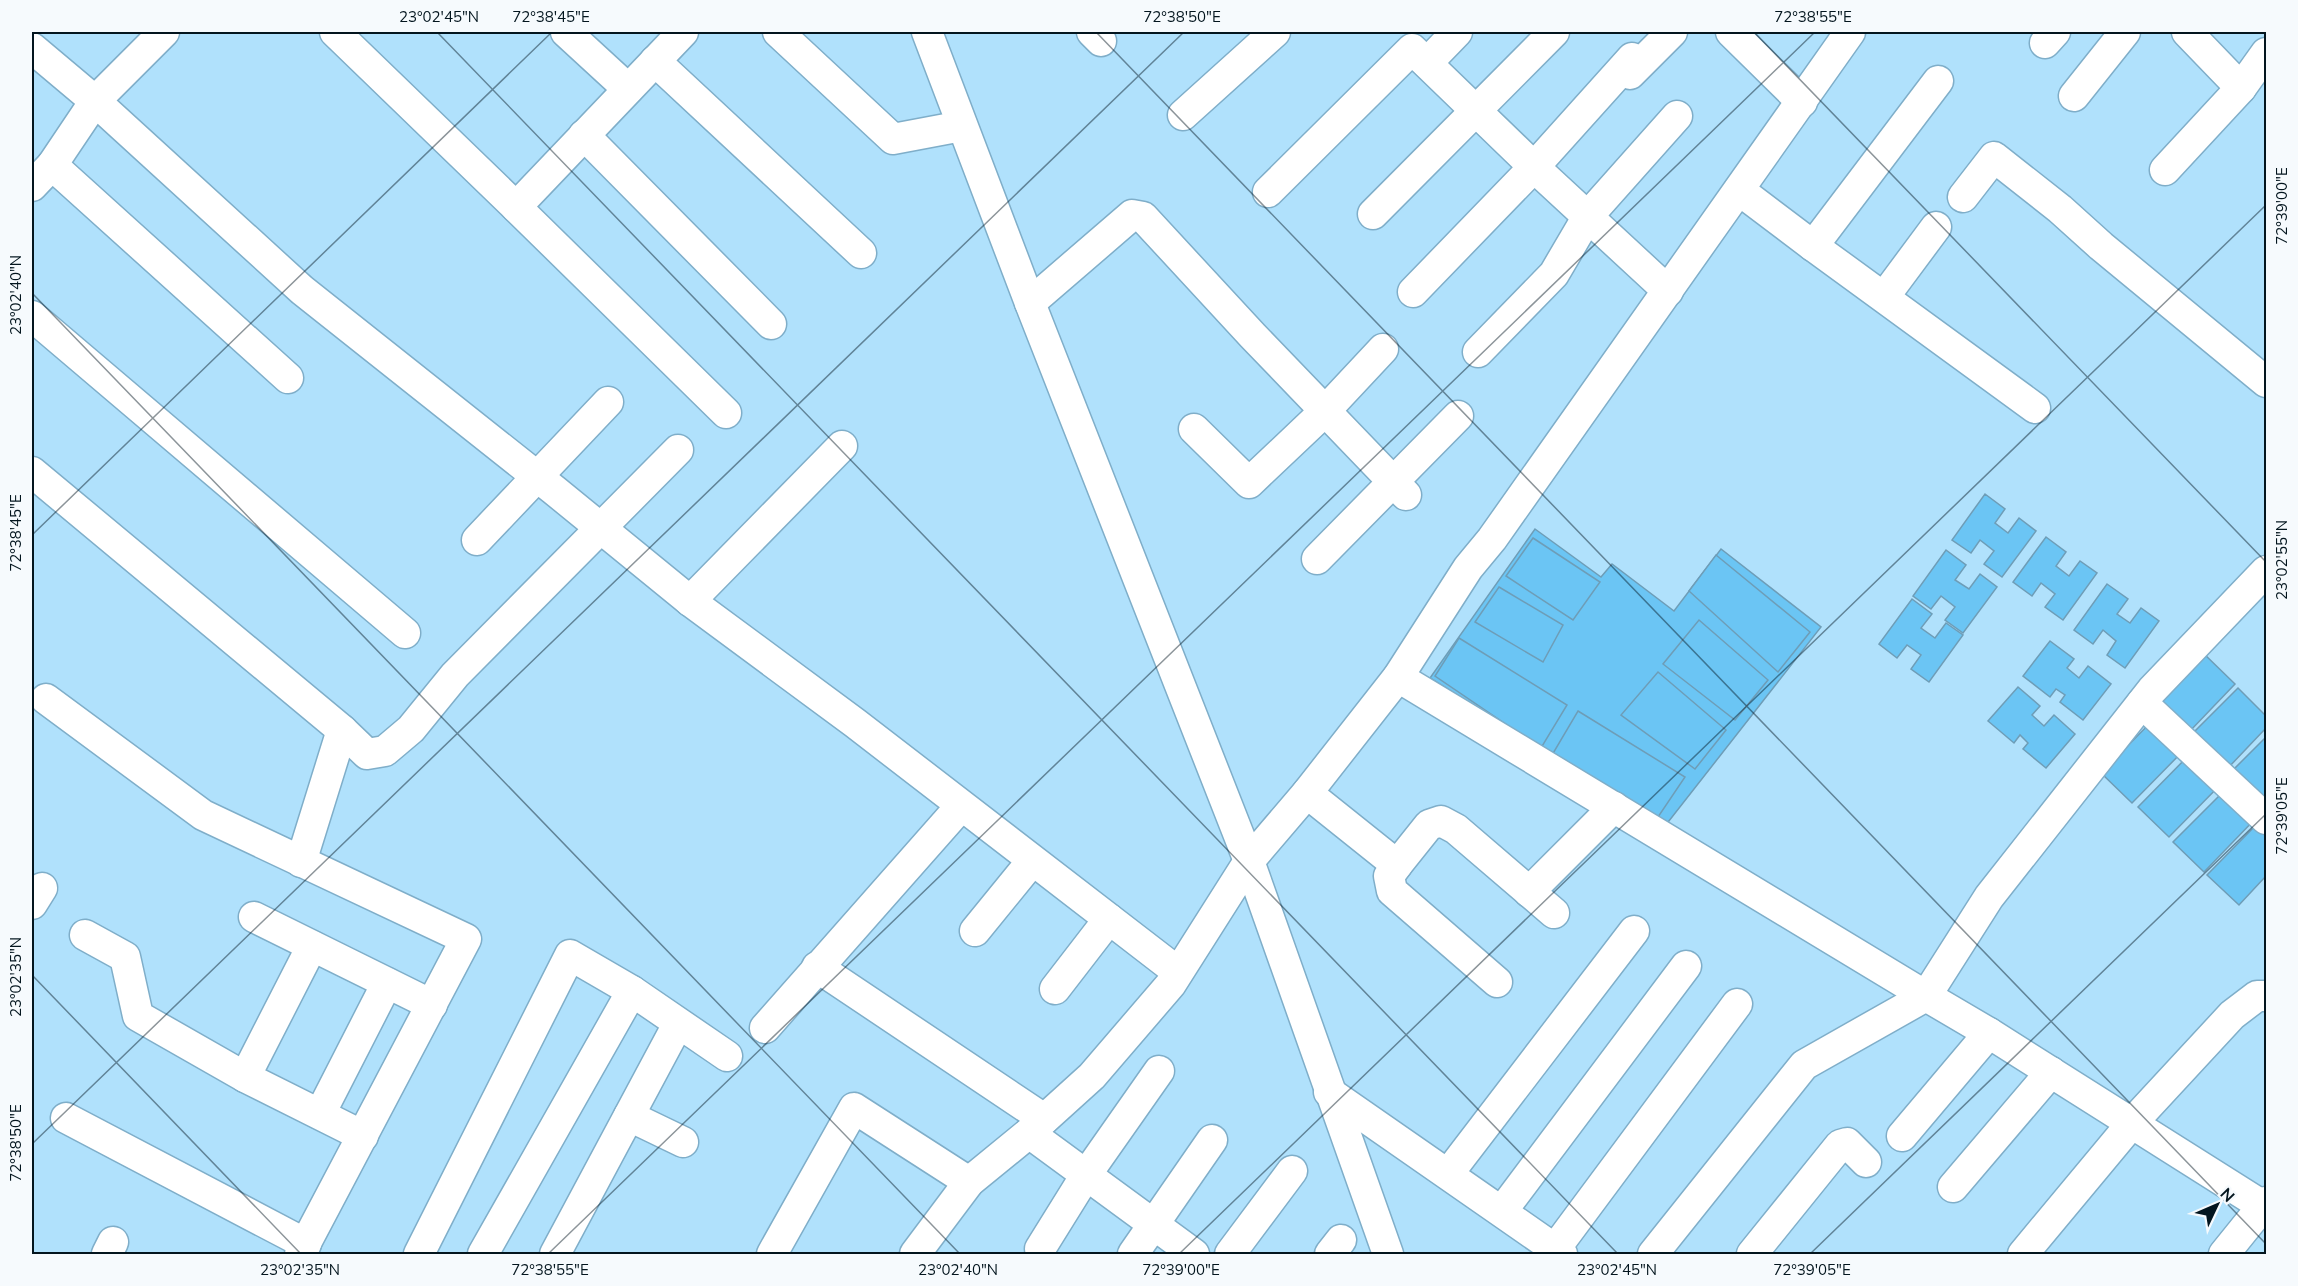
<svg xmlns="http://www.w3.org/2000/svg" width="2298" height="1286" font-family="Mulish,sans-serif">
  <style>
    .building { fill: #6bc5f4; stroke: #6e9db7; stroke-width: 1.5 }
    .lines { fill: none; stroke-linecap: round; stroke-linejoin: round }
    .minor-casing { stroke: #7faec9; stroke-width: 33 }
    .minor { stroke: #fff; stroke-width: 30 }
    .ticks { fill: none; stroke: #03151e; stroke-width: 1.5; stroke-opacity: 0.45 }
    .neatline { fill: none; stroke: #03151e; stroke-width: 2 }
    .ticks-label { font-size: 15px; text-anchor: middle; fill: #03151e }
  </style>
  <rect width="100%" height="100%" fill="#b0e1fc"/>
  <!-- building -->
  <g class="building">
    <path d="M1985 494 2005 509 1995 523 2008 533 2019 518 2036 531 2002 577 1984 564 1994 551 1980 540 1971 553 1952 540Z"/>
    <path d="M1535 529 1601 577 1612 564 1674 611 1721 549 1821 627 1665 826 1430 678Z"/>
    <path d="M2046 537 2066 552 2056 566 2069 576 2080 561 2097 573 2063 620 2045 607 2055 594 2041 583 2032 596 2013 582Z"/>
    <path d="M1533 538 1600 582 1573 620 1506 576Z"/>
    <path d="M1946 550 1966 565 1955 580 1969 589 1980 574 1997 587 1963 633 1945 620 1955 607 1941 596 1931 609 1913 596Z"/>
    <path d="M1716 555 1810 632 1778 672 1689 591Z"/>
    <path d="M2107 584 2128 599 2117 614 2130 623 2141 608 2159 621 2125 668 2107 655 2116 641 2103 630 2093 644 2074 630Z"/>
    <path d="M1499 587 1563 625 1543 662 1475 622Z"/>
    <path d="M1912 599 1932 614 1921 628 1935 638 1946 623 1963 635 1929 682 1911 669 1921 655 1907 645 1897 658 1879 644Z"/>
    <path d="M1699 620 1768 680 1735 720 1663 664Z"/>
    <path d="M1459 638 1567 705 1541 748 1435 676Z"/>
    <path d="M2050 641 2074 659 2067 668 2079 678 2088 666 2111 684 2083 720 2060 702 2065 695 2056 689 2050 697 2023 676Z"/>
    <path d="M2200 650 2235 684 2190 731 2154 697Z"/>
    <path d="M1658 672 1726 730 1695 769 1621 715Z"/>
    <path d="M2018 687 2040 706 2032 715 2044 726 2054 715 2075 734 2046 768 2023 749 2028 743 2020 735 2014 743 1988 721Z"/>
    <path d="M2238 688 2266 716V728L2228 768 2192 734Z"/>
    <path d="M1578 711 1685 777 1656 820 1552 755Z"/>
    <path d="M2154 719 2185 749 2132 803 2101 773Z"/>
    <path d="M2266 737V804L2232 771Z"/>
    <path d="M2191 753 2222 783 2169 837 2138 807Z"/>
    <path d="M2227 788 2257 817 2204 872 2173 842Z"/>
    <path d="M2260 821 2266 827V876L2239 905 2207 875Z"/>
  </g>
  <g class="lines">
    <!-- minor casing -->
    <g class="minor-casing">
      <g id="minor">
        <path d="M335 32 516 207"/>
        <path d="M566 32 628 89"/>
        <path d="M683 32 516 207 726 413"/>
        <path d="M778 32 893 139 962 126"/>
        <path d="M927 32 1030 303 1249 861 1388 1254"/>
        <path d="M1092 32 1101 41"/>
        <path d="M1731 32 1802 102"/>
        <path d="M2187 32 2241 88"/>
        <path d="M2045 43 2055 32"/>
        <path d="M32 48 95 101 164 32"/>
        <path d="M655 61 861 253"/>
        <path d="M1427 63 1457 32"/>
        <path d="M1630 74 1672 32"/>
        <path d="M2074 96 2125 32"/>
        <path d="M1183 115 1275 32"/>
        <path d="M584 135 771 324"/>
        <path d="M52 165 95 101 302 290 554 490 690 601 855 723 1178 972"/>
        <path d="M2165 170 2241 88 2266 53"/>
        <path d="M32 186 52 165 288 378"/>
        <path d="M1739 190 1813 246 1938 81"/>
        <path d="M1268 192 1412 49 1534 167 1668 291"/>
        <path d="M1963 197 1994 157 2060 209 2101 246 2266 382"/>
        <path d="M1373 214 1554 32"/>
        <path d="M1813 246 2035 408"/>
        <path d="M1413 292 1534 167 1632 58"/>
        <path d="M1884 297 1936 227"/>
        <path d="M1030 303 1132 215 1143 217 1253 336 1406 495"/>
        <path d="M32 316 405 633"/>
        <path d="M1478 352 1554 274 1588 216 1677 116"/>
        <path d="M1194 429 1249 483 1325 411 1383 349"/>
        <path d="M32 472 342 730"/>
        <path d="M477 540 608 402"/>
        <path d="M1317 559 1458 416"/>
        <path d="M2266 571 2152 690 1989 897 1926 996 1989 1033 2266 1208"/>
        <path d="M690 601 842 446"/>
        <path d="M1398 677 1926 996 1804 1065 1653 1254"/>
        <path d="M46 699 203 815 466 939 300 1254"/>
        <path d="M2142 703 2266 819"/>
        <path d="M1307 793 1397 865 1429 825 1441 821 1456 829 1554 913"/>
        <path d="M301 862 342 730 367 754 385 751 411 729 455 675 678 450"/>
        <path d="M1397 865 1389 876 1392 891 1497 982"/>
        <path d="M1529 892 1614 807"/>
        <path d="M32 904 42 888"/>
        <path d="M254 917 432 1005"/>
        <path d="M975 931 1032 861"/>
        <path d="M85 935 125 957 138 1016 245 1077 363 1136"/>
        <path d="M817 967 1044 1119"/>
        <path d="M1055 989 1109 919"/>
        <path d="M632 991 727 1056"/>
        <path d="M765 1028 961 806"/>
        <path d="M245 1077 312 946"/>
        <path d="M1329 1092 1562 1254"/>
        <path d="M320 1114 387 983"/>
        <path d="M629 1116 683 1142"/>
        <path d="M66 1118 306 1244"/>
        <path d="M1029 1133 1194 1254"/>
        <path d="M1902 1136 1989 1033"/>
        <path d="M1448 1174 1634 931"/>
        <path d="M1953 1187 2051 1072"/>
        <path d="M1502 1211 1686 966"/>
        <path d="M1040 1249 1086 1175 1159 1071"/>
        <path d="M1555 1249 1737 1004"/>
        <path d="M107 1254 113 1242"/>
        <path d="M419 1254 570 955 632 991 483 1254"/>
        <path d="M555 1254 678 1024"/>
        <path d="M772 1254 854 1108 969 1182"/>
        <path d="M915 1254 969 1182 1029 1133 1092 1076 1171 984 1249 861 1307 793 1398 677 1468 568 1492 539 1850 32"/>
        <path d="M1133 1254 1212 1140"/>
        <path d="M1230 1254 1292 1171"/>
        <path d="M1330 1254 1341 1240"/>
        <path d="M1752 1254 1840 1145 1847 1143 1866 1162"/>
        <path d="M2023 1254 2132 1123 2232 1015 2257 996H2266"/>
        <path d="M2224 1254 2266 1202"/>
      </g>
    </g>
    <!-- minor -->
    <use href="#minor" class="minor"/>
  </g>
  <!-- ticks -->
  <path class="ticks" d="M437 32 1618 1254M1096 32 2266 1244M1754 32 2266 562M32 293 960 1254M32 535 552 32M32 975 301 1254M32 1144 1184 32M548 1254 1815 32M1179 1254 2266 205M1810 1254 2266 814"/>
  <!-- border -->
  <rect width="2298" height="1286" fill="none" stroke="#f6fafd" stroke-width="66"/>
  <!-- north arrow -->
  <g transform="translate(2217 1205) rotate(46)" stroke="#f6fafd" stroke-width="4.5" paint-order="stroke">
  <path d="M0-4.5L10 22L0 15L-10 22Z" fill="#03151e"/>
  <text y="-9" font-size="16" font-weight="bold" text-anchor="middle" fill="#03151e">N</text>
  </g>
  <rect x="33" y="33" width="2232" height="1220" class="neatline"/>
  <g class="ticks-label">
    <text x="439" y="22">23°02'45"N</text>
    <text x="551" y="22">72°38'45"E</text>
    <text x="1182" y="22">72°38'50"E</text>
    <text x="1813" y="22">72°38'55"E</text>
    <text transform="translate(2282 206) rotate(-90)" y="5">72°39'00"E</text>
    <text transform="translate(16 295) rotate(-90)" y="5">23°02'40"N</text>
    <text transform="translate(16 533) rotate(-90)" y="5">72°38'45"E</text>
    <text transform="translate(2282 560) rotate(-90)" y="5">23°02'55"N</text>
    <text transform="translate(2282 816) rotate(-90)" y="5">72°39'05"E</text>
    <text transform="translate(16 977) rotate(-90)" y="5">23°02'35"N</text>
    <text transform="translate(16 1143) rotate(-90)" y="5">72°38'50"E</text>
    <text x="300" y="1275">23°02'35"N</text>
    <text x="550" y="1275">72°38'55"E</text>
    <text x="958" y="1275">23°02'40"N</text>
    <text x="1181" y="1275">72°39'00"E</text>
    <text x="1617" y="1275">23°02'45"N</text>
    <text x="1812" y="1275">72°39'05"E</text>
  </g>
</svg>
